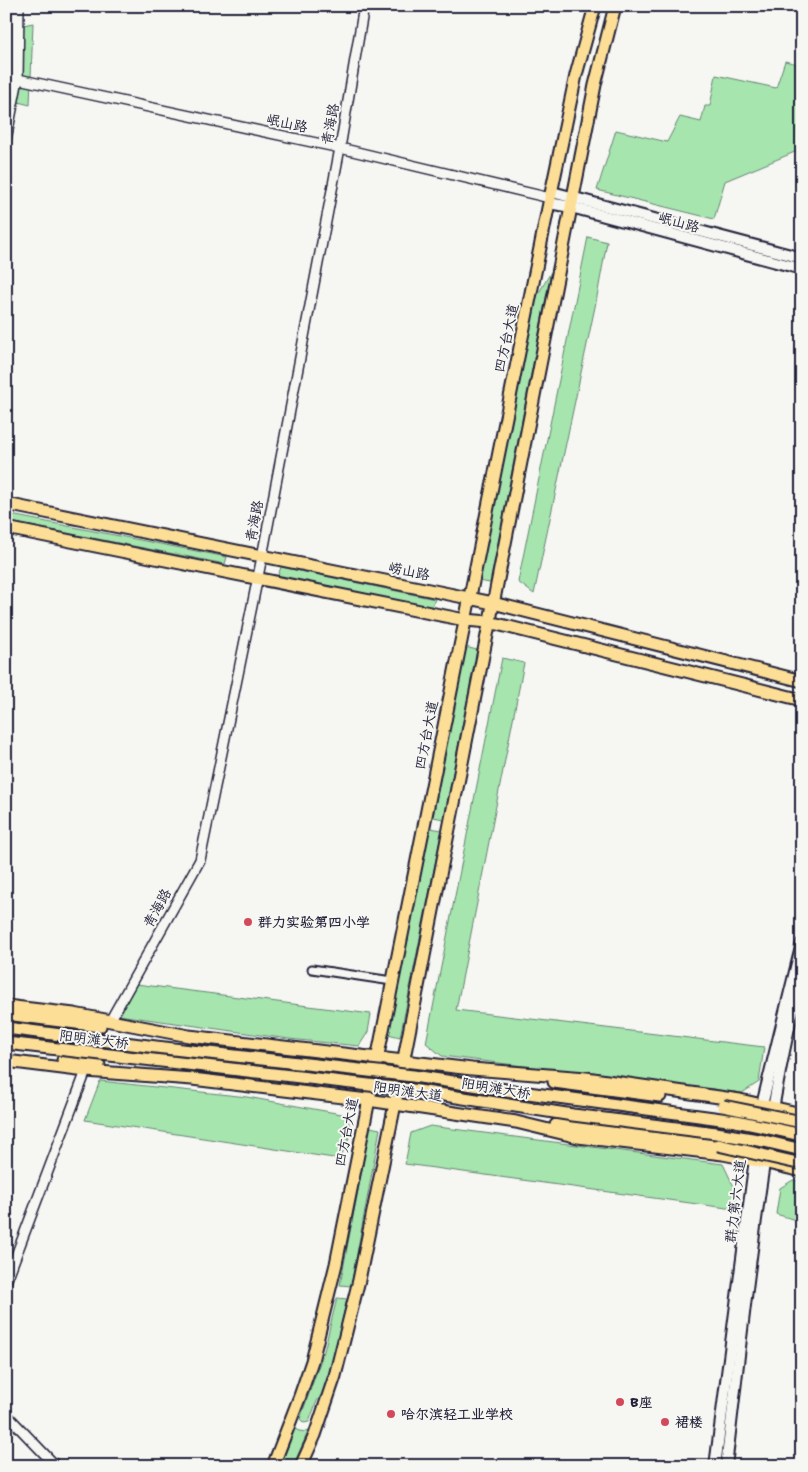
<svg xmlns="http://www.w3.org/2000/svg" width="808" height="1472" font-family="'Shantell Sans','LXGW WenKai TC',sans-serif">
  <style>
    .green { fill: #a6e5ad; stroke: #648474 }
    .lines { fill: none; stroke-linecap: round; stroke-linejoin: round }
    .minor-casing { stroke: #22223b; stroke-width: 11 }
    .tertiary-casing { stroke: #22223b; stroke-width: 12 }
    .secondary-casing { stroke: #22223b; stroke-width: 14 }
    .primary-casing { stroke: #22223b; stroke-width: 15 }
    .trunk-casing { stroke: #22223b; stroke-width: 15 }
    .minor { stroke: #f6f6f2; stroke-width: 7 }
    .tertiary { stroke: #f6f6f2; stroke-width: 9 }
    .secondary { stroke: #f6f6f2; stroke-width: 10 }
    .primary { stroke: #fdde96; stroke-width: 11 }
    .trunk { stroke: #fdde96; stroke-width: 11 }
    .trunk-bridge-casing { stroke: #22223b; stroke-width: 15; stroke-linecap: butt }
    .trunk-bridge { stroke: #fdde96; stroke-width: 11 }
    .poi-dot { fill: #d1495b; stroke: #f6f6f2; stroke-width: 2 }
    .labels { text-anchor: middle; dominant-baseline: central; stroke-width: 4; stroke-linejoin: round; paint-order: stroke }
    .street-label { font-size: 14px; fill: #22223b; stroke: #f6f6f2 }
    .poi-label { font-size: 14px; font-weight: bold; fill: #22223b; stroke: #f6f6f2; text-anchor: start }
  </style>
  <rect width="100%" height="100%" fill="#f6f6f2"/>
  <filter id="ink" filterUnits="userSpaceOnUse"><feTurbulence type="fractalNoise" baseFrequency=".02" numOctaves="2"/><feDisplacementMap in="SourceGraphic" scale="10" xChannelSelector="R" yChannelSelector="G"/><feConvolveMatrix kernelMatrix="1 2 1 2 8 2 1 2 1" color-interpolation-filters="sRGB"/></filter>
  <g filter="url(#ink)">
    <!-- green -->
    <g class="green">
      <path d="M33 23 30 105 18 102 21 88 23 25Z"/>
      <path d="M785 61 802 65V149L725 181 714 219 597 190 616 130 667 142 680 117 701 122 705 106H710L716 75 776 88Z"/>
      <path d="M588 237 607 242 596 302 534 594 518 582Z"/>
      <path d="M551 272 490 583 478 581 533 303Z"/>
      <path d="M6 514 227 557 225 564 6 521Z"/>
      <path d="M281 567 435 599 432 607 278 576Z"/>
      <path d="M465 647 477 650 444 819 433 817Z"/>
      <path d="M502 658 524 663 456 1010 764 1047 759 1082 742 1093 442 1056 426 1043Z"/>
      <path d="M430 828 442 830 400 1037 388 1034Z"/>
      <path d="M136 984 371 1014 368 1032 359 1046 289 1039 118 1015Z"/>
      <path d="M100 1081 247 1097 347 1115 351 1133 340 1159 85 1120Z"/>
      <path d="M430 1126 723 1164 737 1193 734 1209 405 1164 411 1133Z"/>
      <path d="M370 1127 380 1129 351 1286 340 1285Z"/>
      <path d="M793 1180 802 1182V1222L776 1214 780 1188Z"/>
      <path d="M337 1298 347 1299 335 1352 324 1391 317 1401 309 1422 304 1423 300 1419 324 1351Z"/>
      <path d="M295 1429 299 1431 308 1432 293 1466 282 1462Z"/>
    </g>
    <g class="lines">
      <!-- minor casing -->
      <g class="minor-casing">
        <path id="minor" d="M312 969 392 981"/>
      </g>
      <!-- tertiary casing -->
      <g class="tertiary-casing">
        <g id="tertiary">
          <path d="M18 79 340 148 550 198"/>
          <path d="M6 103 11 72 12 6"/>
          <path d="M6 140 18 79 19 6"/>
          <path d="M110 1021 200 860 262 557 340 148 364 6"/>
          <path d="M6 1282 86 1071"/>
          <path d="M6 1414 56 1466"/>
        </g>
      </g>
      <!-- secondary casing -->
      <g class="secondary-casing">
        <g id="secondary">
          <path d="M552 192 802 258"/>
          <path d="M549 203 571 207 802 269"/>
          <path d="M715 1466 762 1105 802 943"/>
          <path d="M726 1466C746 1301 761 1134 802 972"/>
        </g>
      </g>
      <!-- primary casing -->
      <g class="primary-casing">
        <g id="primary">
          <path d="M6 504 493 603 802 681"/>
          <path d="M6 528 465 620 489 622 802 700"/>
          <path d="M273 1466 300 1396 312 1361 336 1264 549 203 576 75 595 6"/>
          <path d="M301 1466 315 1435 335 1376 359 1280 395 1104 595 85 615 6"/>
        </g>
      </g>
      <!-- trunk casing -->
      <g class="trunk-casing">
        <g id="trunk">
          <path d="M6 1006 74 1014 189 1036 472 1069 586 1078 740 1100 802 1114"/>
          <path d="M6 1014 100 1026"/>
          <path d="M63 1060 99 1065"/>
          <path d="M6 1061 86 1071 192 1079 368 1100 516 1122 578 1137 723 1154 763 1162 802 1171"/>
          <path d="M554 1082 660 1096"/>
          <path d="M556 1125 718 1145"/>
        </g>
      </g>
      <!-- minor -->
      <use href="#minor" class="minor"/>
      <!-- tertiary -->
      <use href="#tertiary" class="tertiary"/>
      <!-- secondary -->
      <use href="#secondary" class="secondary"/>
      <!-- primary -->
      <use href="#primary" class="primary"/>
      <!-- trunk -->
      <use href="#trunk" class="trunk"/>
      <!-- trunk-bridge casing -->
      <g class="trunk-bridge-casing">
        <g id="trunk-bridge">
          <path d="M6 1028 156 1047 413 1076 513 1091 736 1121 802 1135"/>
          <path d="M6 1043 412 1090 573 1115 716 1133 764 1141 802 1150"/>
          <path d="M723 1106 802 1122"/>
          <path d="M718 1145 802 1164"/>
        </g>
      </g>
      <!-- trunk-bridge -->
      <use href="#trunk-bridge" class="trunk-bridge"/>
    </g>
  </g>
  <!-- markers -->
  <g class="poi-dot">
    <circle cx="248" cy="922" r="5"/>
    <circle cx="620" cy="1402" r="5"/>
    <circle cx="391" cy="1414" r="5"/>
    <circle cx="665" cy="1422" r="5"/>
  </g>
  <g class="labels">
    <!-- street labels -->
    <g class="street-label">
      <text transform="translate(287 123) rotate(12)">岷山路</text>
      <text transform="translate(330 124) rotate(-80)">青海路</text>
      <text transform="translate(679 222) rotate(15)">岷山路</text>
      <text transform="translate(506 338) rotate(-78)">四方台大道</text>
      <text transform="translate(254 521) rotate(-79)">青海路</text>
      <text transform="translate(409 571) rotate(11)">崂山路</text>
      <text transform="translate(426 735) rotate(-79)">四方台大道</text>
      <text transform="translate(157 908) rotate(-61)">青海路</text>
      <text transform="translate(94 1039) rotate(7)">阳明滩大桥</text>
      <text transform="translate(496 1088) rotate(9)">阳明滩大桥</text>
      <text transform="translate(408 1091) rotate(8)">阳明滩大道</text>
      <text transform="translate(346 1132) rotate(-79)">四方台大道</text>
      <text transform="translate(735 1201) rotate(-83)">群力第六大道</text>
    </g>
    <!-- poi labels -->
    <g class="poi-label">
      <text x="258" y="922">群力实验第四小学</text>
      <text x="630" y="1402">B座</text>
      <text x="401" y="1414">哈尔滨轻工业学校</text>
      <text x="675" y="1422">裙楼</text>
    </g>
  </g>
  <!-- margin -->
  <rect width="808" height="1472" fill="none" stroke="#f6f6f2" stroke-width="25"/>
  <rect x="12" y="12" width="783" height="1447" fill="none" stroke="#22223b" stroke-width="2" filter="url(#ink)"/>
</svg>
